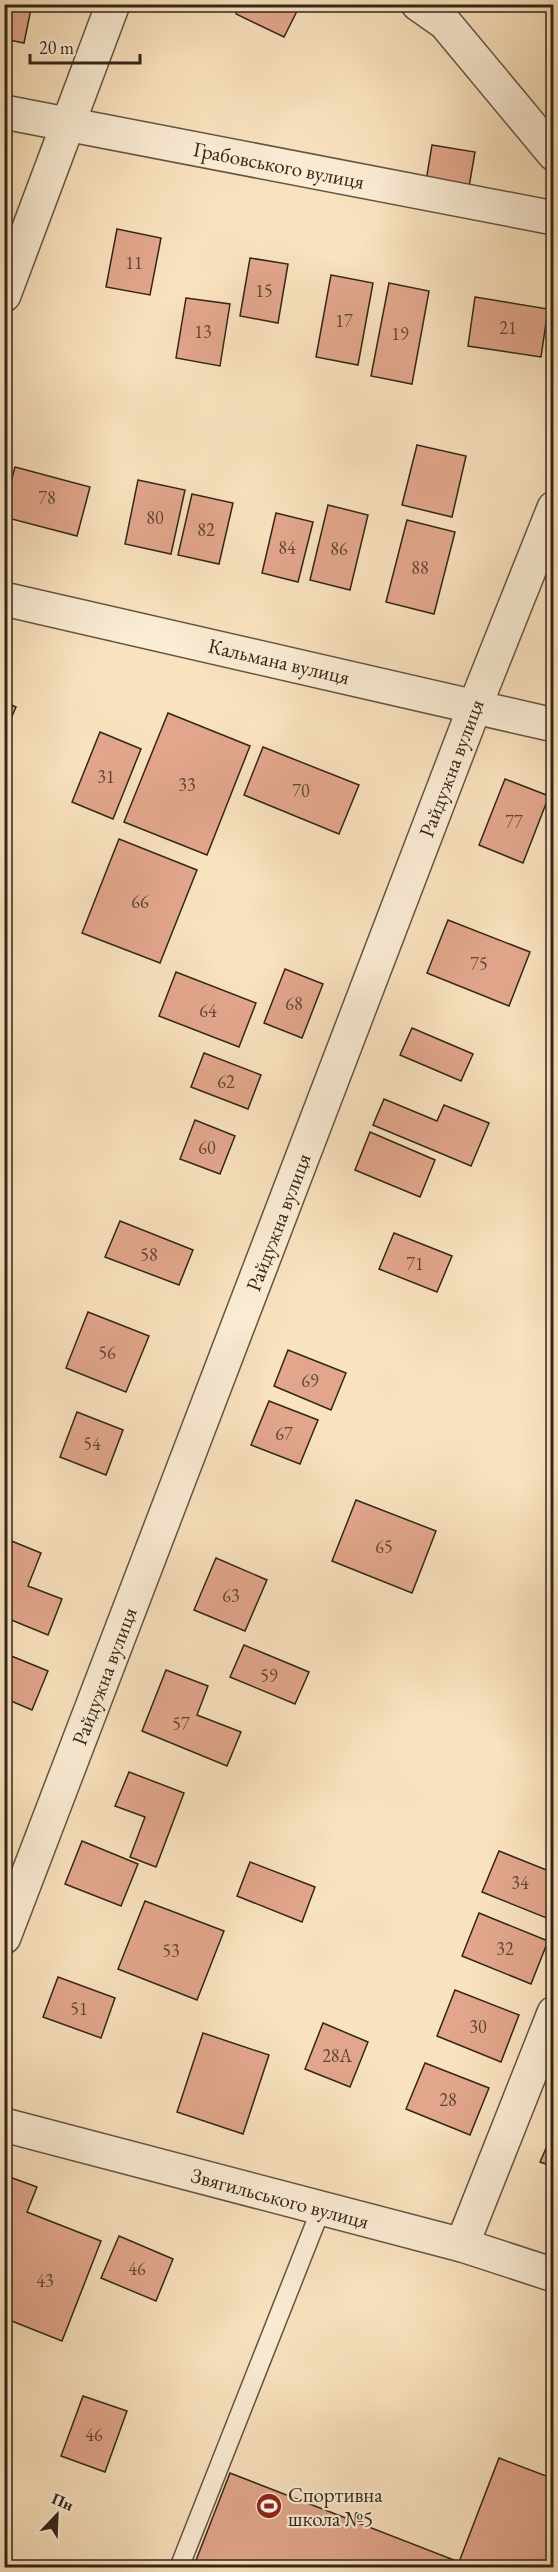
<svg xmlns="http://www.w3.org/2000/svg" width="558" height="2572" font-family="'EB Garamond',serif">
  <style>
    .building { fill: #e2a68c; stroke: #332618; stroke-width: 1.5 }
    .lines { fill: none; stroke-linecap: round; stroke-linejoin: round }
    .service-casing { stroke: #645542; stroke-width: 21 }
    .minor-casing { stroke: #645542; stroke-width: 36 }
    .tertiary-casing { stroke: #645542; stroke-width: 36 }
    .service { stroke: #fbecd5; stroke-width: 18 }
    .minor { stroke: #fbecd5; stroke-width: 33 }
    .tertiary { stroke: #fbecd5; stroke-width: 33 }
    .labels { text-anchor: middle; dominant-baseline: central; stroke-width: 4.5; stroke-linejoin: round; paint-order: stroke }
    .number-label { font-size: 18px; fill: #5f4635 }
    .street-label { font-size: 21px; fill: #332618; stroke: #fbecd5 }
    .poi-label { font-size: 21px; fill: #332618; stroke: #fbecd5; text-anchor: start }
  </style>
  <rect width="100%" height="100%" fill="#f9e2be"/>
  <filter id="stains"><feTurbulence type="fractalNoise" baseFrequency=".00333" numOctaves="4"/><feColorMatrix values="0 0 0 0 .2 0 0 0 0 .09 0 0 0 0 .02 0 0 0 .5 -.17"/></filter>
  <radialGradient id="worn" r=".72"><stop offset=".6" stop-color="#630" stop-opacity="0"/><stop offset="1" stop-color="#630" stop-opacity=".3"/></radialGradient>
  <!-- building -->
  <g class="building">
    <path d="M4 4H32L24 43 4 39Z"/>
    <path d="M240 4H283L297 11 284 37 236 14Z"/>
    <path d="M432 145 475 152 469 187 426 181Z"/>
    <path d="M117 229 161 238 150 295 106 287Z"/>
    <path d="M250 258 288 264 278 323 240 316Z"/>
    <path d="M331 275 373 283 358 365 316 357Z"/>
    <path d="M389 283 429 291 412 384 371 376Z"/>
    <path d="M475 297 548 309 541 357 468 346Z"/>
    <path d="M186 298 230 304 220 366 176 358Z"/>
    <path d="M417 445 466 456 452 517 402 505Z"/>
    <path d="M15 467 90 487 77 536 4 517V507Z"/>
    <path d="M138 480 185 490 171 554 125 544Z"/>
    <path d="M192 494 233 503 219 564 178 555Z"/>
    <path d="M328 505 368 515 350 590 310 580Z"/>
    <path d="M276 513 313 522 298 582 262 573Z"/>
    <path d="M407 520 455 532 434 614 386 602Z"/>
    <path d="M4 702 16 707 4 735Z"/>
    <path d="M168 713 250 746 207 855 124 822Z"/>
    <path d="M100 732 141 749 113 819 72 802Z"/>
    <path d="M263 747 359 785 339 834 244 795Z"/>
    <path d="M505 779 549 796 523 863 479 845Z"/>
    <path d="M119 839 197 870 160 963 82 933Z"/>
    <path d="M448 920 530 952 509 1006 427 973Z"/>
    <path d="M285 969 323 984 302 1038 264 1023Z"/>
    <path d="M176 972 256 1003 239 1047 159 1016Z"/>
    <path d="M412 1028 473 1054 461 1081 400 1055Z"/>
    <path d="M204 1053 261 1075 248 1109 191 1087Z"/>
    <path d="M384 1099 437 1121 444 1105 489 1123 471 1166 373 1125Z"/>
    <path d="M195 1120 235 1136 220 1174 180 1159Z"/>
    <path d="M370 1132 435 1160 420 1197 355 1170Z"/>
    <path d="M120 1221 193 1250 179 1285 105 1257Z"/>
    <path d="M394 1233 452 1256 437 1292 379 1269Z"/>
    <path d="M88 1312 149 1336 126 1392 66 1368Z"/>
    <path d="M288 1350 346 1373 331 1410 274 1386Z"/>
    <path d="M269 1401 318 1420 300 1464 251 1445Z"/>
    <path d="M77 1412 123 1430 106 1475 60 1457Z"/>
    <path d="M356 1500 436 1531 412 1593 332 1561Z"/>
    <path d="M4 1538 41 1553 28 1586 62 1599 48 1635 4 1617Z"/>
    <path d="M216 1558 267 1580 245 1631 194 1610Z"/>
    <path d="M244 1645 309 1672 295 1704 230 1677Z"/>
    <path d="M4 1653 48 1671 32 1710 4 1698Z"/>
    <path d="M166 1670 208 1686 197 1715 241 1732 227 1766 142 1731Z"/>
    <path d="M129 1772 184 1793 156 1867 130 1857 145 1817 115 1806Z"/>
    <path d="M82 1841 138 1864 121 1906 65 1884Z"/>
    <path d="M499 1851 554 1873V1921L482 1892Z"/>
    <path d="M250 1862 315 1887 302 1922 237 1896Z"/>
    <path d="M145 1901 224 1931 197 2000 118 1969Z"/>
    <path d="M479 1913 548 1941 531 1984 462 1956Z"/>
    <path d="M58 1977 115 1998 101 2038 43 2017Z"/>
    <path d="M455 1990 519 2015 501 2062 437 2036Z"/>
    <path d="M323 2023 368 2042 350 2087 305 2069Z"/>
    <path d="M203 2033 269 2055 243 2134 177 2112Z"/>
    <path d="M425 2063 489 2088 470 2135 406 2109Z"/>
    <path d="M554 2130V2167L540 2162Z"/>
    <path d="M4 2175 37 2187 27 2212 101 2241 62 2341 4 2318Z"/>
    <path d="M119 2236 173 2259 156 2301 101 2278Z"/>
    <path d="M83 2396 127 2411 105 2472 61 2456Z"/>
    <path d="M499 2458 554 2479V2568H193L230 2473 459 2562Z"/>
  </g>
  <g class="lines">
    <!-- service casing -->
    <g class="service-casing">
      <path id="service" d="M179 2568 321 2209"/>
    </g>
    <!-- minor casing -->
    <g class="minor-casing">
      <g id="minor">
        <path d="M418 4 445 23 554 154"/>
        <path d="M4 112 554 218"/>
        <path d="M4 295 113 4"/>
        <path d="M4 599 554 725"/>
        <path d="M4 1937 475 706 554 508"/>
        <path d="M462 2245 554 2013"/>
      </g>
    </g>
    <!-- tertiary casing -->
    <g class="tertiary-casing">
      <path id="tertiary" d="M4 2125 462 2245 554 2275"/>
    </g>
    <!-- service -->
    <use href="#service" class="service"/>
    <!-- minor -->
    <use href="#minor" class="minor"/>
    <!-- tertiary -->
    <use href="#tertiary" class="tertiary"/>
  </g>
  <!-- icons -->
  <defs>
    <g id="stadium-disc" transform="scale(1.35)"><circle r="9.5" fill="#8f2418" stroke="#fbecd5"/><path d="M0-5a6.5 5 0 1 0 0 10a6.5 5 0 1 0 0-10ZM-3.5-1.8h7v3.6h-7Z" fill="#fff"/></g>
  </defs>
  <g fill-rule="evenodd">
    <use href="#stadium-disc" x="269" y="2506"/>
  </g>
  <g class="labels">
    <!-- number labels -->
    <g class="number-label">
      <text x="134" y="262">11</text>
      <text x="264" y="290">15</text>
      <text x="344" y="320">17</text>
      <text x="508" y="327">21</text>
      <text x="203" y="331">13</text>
      <text x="400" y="333">19</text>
      <text x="47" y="497">78</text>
      <text x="155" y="517">80</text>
      <text x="206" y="529">82</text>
      <text x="287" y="547">84</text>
      <text x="339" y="548">86</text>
      <text x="420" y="567">88</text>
      <text x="106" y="776">31</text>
      <text x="187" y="784">33</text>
      <text x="301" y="790">70</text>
      <text x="514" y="821">77</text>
      <text x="140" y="901">66</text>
      <text x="479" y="963">75</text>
      <text x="294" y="1003">68</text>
      <text x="208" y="1010">64</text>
      <text x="226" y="1081">62</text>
      <text x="207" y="1147">60</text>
      <text x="149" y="1254">58</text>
      <text x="415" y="1263">71</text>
      <text x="107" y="1352">56</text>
      <text x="310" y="1380">69</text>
      <text x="284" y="1433">67</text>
      <text x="92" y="1443">54</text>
      <text x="384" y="1546">65</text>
      <text x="231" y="1595">63</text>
      <text x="269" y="1675">59</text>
      <text x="181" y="1723">57</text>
      <text x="520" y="1882">34</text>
      <text x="505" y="1948">32</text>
      <text x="171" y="1950">53</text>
      <text x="79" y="2008">51</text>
      <text x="478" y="2026">30</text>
      <text x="337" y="2055">28А</text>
      <text x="448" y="2099">28</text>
      <text x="137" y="2268">46</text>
      <text x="45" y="2280">43</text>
      <text x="94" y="2434">46</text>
    </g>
    <!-- street labels -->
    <g class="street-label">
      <text transform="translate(279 165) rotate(11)">Грабовського вулиця</text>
      <text transform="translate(279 661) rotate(13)">Кальмана вулиця</text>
      <text transform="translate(451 768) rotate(-69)">Райдужна вулиця</text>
      <text transform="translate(278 1222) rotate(-69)">Райдужна вулиця</text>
      <text transform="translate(104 1676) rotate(-69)">Райдужна вулиця</text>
      <text transform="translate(280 2198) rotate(15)">Звягильського вулиця</text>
    </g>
    <!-- poi labels -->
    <g class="poi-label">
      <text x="288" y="2494">Спортивна<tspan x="288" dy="24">школа №5</tspan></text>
    </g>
  </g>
  <!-- margin -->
  <rect width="558" height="2572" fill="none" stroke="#f9e2be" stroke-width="24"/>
  <rect x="6" y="6" width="546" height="2560" fill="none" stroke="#332618" stroke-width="3"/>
  <rect x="12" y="12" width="534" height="2548" fill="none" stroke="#332618" stroke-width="1.5"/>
  <!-- north arrow -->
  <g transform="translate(57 2515) rotate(23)" stroke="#fbecd5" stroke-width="4.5" paint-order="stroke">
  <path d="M0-4.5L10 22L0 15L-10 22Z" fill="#332618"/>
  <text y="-9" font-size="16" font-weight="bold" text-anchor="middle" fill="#332618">Пн</text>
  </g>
  <!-- scale -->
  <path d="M30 54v9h110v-9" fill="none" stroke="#332618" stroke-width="3"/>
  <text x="39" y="54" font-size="18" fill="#332618" stroke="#fbecd5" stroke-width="4.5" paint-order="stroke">20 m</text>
  <rect width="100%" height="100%" filter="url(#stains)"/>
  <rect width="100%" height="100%" fill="url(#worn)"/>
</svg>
